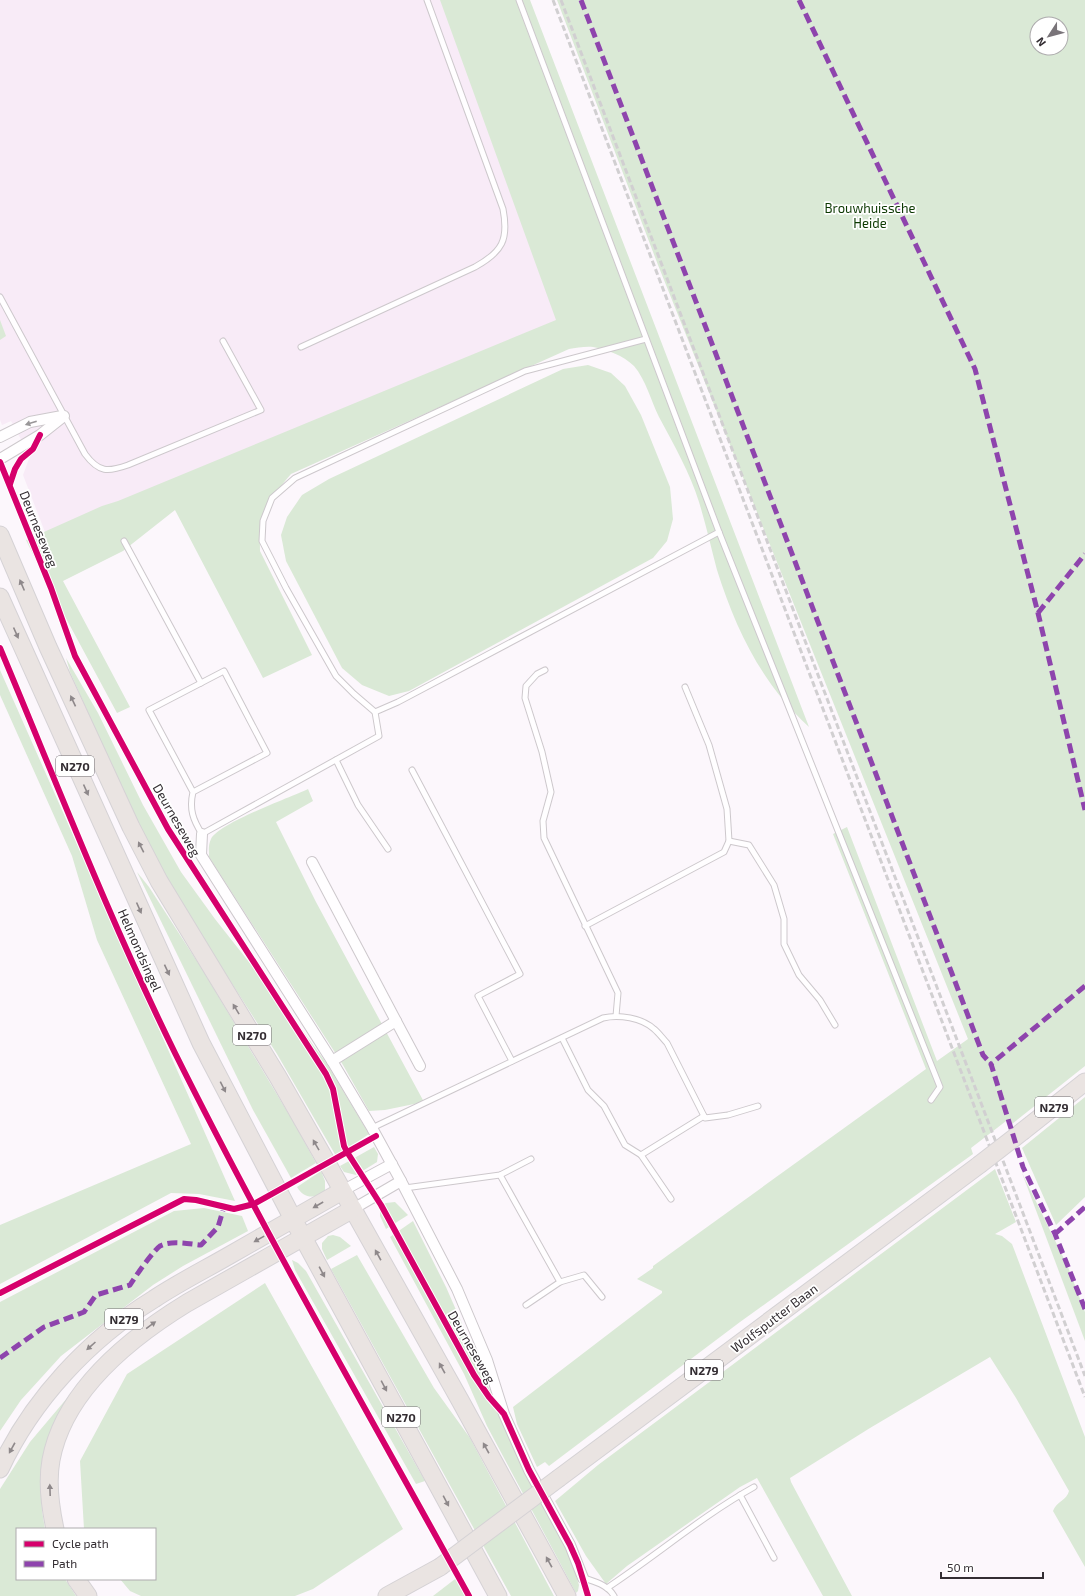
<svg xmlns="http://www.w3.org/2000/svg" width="1085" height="1596" font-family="'Exo 2',sans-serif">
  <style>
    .built { fill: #f8ebf7 }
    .green { fill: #dae9d6; fill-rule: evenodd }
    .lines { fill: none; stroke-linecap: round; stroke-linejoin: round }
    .lane-casing { stroke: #cdc8cc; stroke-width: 7 }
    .street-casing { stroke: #cdc8cc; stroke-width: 12 }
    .primary-casing { stroke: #d5d2d5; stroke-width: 19 }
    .lane { stroke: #fffeff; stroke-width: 5 }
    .street { stroke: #fffeff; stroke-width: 10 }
    .primary { stroke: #eae4e2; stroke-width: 17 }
    .rail { stroke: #d1cfd1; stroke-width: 3; stroke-dasharray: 6 3; stroke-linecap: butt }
    .primary-bridge-casing { stroke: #d5d2d5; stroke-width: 19; stroke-linecap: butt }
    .primary-bridge { stroke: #eae4e2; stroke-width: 17 }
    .quiet { stroke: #8e44ad; stroke-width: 5; stroke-dasharray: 10 5; stroke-linecap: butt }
    .cycleway-casing { stroke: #fff; stroke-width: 8 }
    .cycleway { stroke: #d6006c; stroke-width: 6 }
    .oneway { fill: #999698 }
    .oneway2 { fill: #8e888a }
    .labels { text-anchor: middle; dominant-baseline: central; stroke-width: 3.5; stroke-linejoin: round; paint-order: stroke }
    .shield { fill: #fff; stroke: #706c70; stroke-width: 1 }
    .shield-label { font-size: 12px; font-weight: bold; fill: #332d32 }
    .park-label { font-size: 13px; fill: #0b3800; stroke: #fff }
    .street-label { font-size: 13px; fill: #332d32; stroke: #fff }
  </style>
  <rect width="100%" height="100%" fill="#fcf7fc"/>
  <!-- built -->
  <path class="built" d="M0 0H513L629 310 55 558 23 475 30 456 11 421 2 425 0 420Z"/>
  <!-- green -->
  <g class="green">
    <path d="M440 0H530L809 727C762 684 736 630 717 570 711 547 706 525 699 502 690 473 674 445 659 417 651 401 646 380 634 366 624 356 606 349 593 347 586 346 576 348 569 349L291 474C267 502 259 513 260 551L312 655 263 678 175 510 123 551 63 581 130 707 117 713 47 583 26 540 102 506 118 501 556 320Z"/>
    <path d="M557 0H1085V1066L1012 1124 1010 1118 971 1148 973 1154 740 1322 549 1466 545 1462 537 1467 517 1424 513 1407 662 1293V1291L637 1279 653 1268V1266L926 1069 833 834 847 827 937 1061 968 1039 658 265ZM1037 24H1061V48H1037Z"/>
    <path d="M0 320 6 336 0 340Z"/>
    <path d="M588 365 611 373 625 386 641 415 670 487 673 519 667 541 653 558 409 691 389 696 362 685 342 668 286 561 281 535 287 517 302 495 329 479 563 369Z"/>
    <path d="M66 658 98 713 143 805 181 872 215 919 300 1027 327 1064 369 1134 336 1156 277 1054 167 882 135 818 70 672Z"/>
    <path d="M0 670 235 1201 199 1194 171 1193 0 1284V1225L191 1144 97 940 72 856 0 695Z"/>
    <path d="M308 789 313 801 276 822 316 902 424 1102 385 1110 369 1111 343 1065 209 857C209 851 208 845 211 839 219 823 289 798 308 789Z"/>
    <path d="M137 872 149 887 202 969 294 1123 316 1163 291 1178 253 1110Z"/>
    <path d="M1085 1097V1197L1056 1225 1022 1148Z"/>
    <path d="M374 1147 378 1154 377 1162 356 1175 344 1172 340 1166Z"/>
    <path d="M995 1169 1016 1222 995 1234 1002 1236 1012 1244 1085 1437V1567L1053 1511C1056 1502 1067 1500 1069 1491L1016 1398 990 1357 870 1428 790 1478 791 1482 852 1596H823L757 1478 740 1487 627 1566 606 1584 586 1556 555 1501 598 1465Z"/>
    <path d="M321 1171 325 1181V1191C315 1199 304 1199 297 1187Z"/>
    <path d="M1022 1173 1068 1267 1085 1312V1341Z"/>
    <path d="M395 1202 408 1215 386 1229 380 1216V1206L386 1203Z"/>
    <path d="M204 1208 242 1216 248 1231 183 1266 153 1285 61 1356 21 1400 0 1431V1302L174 1211Z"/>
    <path d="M413 1221 446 1287 474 1351 502 1421 568 1550 579 1585 578 1591 576 1593 487 1426 464 1374 390 1237Z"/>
    <path d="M333 1235 340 1237 351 1246 327 1260 322 1249V1243L328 1236Z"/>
    <path d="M357 1255 434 1388 470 1438 554 1596H511L331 1269Z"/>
    <path d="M292 1260 298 1263 306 1271 425 1481 416 1484 295 1270Z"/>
    <path d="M265 1283 403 1529 313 1589 295 1596H141L130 1591 120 1579H155V1529H84L80 1461 127 1374Z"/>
    <path d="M73 1391 59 1419 41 1483 42 1511 45 1529H17V1579H65L76 1596H0V1489L30 1442Z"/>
    <path d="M459 1576 470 1596H433Z"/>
  </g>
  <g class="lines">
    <!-- lane casing -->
    <g class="lane-casing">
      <g id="lane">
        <path d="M519 0 719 532"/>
        <path d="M0 297 85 454C99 473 108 472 128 465L261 410 223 341"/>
        <path d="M301 347 475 267C502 252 509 240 503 209L427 0"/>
        <path d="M124 541 201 683"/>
        <path d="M545 670 537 674 526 686 525 698 542 752 551 792 543 821 544 838 618 993 616 1016"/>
        <path d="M375 712 354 694 336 676 286 588 262 541 263 521 272 498 295 478 525 371 646 339"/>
        <path d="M336 760 358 805 388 849"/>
        <path d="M412 770 520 974 478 996 512 1061"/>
        <path d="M193 792 267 753 224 671 149 710 193 792C189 809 193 820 202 834L379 736 375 712 398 702 719 532 940 1087 931 1100"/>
        <path d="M729 841 749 845 774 885 784 919V944L799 975 820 1000 835 1025"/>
        <path d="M585 926 724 852 729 841 727 809 709 745 685 687"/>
        <path d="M562 1038 588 1090 604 1106 625 1145 641 1155"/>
        <path d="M372 1128 603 1018C619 1014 642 1018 654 1029 659 1033 663 1039 667 1043L705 1118 728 1115 758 1106"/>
        <path d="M500 1175 560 1282"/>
        <path d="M405 1188 500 1175 531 1159"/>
        <path d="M671 1199 641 1155 704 1116"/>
        <path d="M526 1305 560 1282 584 1275 602 1297"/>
        <path d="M740 1495 774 1558"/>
        <path d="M583 1578C594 1581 608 1585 614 1596"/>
        <path d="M607 1588C657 1555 702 1516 754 1487"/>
      </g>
    </g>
    <!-- street casing -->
    <g class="street-casing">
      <g id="street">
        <path d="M0 437 30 422 62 416"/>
        <path d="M0 459 40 435 64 416"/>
        <path d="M202 834 201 855 332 1061 372 1128 401 1181 457 1289 487 1360 504 1414 529 1470 570 1545 583 1578"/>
        <path d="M312 862 396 1021"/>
        <path d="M332 1061 396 1021 420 1066"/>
        <path d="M342 1191 392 1164"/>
        <path d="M353 1209 401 1181"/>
      </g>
    </g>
    <!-- primary casing -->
    <g class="primary-casing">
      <g id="primary">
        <path d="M0 535 48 647 131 827 159 881 278 1077 327 1163 461 1402 567 1596"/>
        <path d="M0 597 201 1043 293 1219 498 1596"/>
        <path d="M1023 1131 1085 1082"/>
        <path d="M0 1469C32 1400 89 1339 154 1299 178 1283 204 1270 230 1255 267 1234 305 1212 342 1191"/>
        <path d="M559 1478 979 1165"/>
        <path d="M55 1529C50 1506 47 1482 51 1460 64 1390 130 1338 187 1303L353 1209"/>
        <path d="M76 1579 88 1596"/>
        <path d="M387 1596 440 1567"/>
      </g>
    </g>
    <!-- lane -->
    <use href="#lane" class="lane"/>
    <!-- street -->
    <use href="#street" class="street"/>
    <!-- primary -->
    <use href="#primary" class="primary"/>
    <!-- rail -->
    <g class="rail">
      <path d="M553 0 1085 1397"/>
      <path d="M561 0 1085 1376"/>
    </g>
    <!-- primary-bridge casing -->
    <g class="primary-bridge-casing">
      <g id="primary-bridge">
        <path d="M979 1165 1023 1131"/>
        <path d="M440 1567 559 1478"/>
      </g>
    </g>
    <!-- primary-bridge -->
    <use href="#primary-bridge" class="primary-bridge"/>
    <!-- quiet -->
    <g class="quiet">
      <path d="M581 0 983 1055 991 1064"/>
      <path d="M799 0 975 369 1038 613 1085 810"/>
      <path d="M1038 613 1085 554"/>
      <path d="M1085 986 991 1064 1023 1167 1055 1234 1085 1309"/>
      <path d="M1055 1234 1085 1207"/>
      <path d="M0 1358 44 1327 84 1312 96 1295 130 1285C135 1277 153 1251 160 1246 171 1240 189 1244 201 1245L218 1227 224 1207"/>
    </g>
    <!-- cycleway casing -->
    <g class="cycleway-casing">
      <g id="cycleway">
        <path d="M0 462 51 588 75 656 168 829 326 1074 333 1089 344 1146 347 1152 381 1205 474 1375 489 1397 504 1414 529 1470 570 1545 578 1563 588 1596"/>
        <path d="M10 484 15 469 21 459 33 449 40 435"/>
        <path d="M0 648C57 784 110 921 175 1053 267 1238 370 1416 469 1596"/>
        <path d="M0 1293 184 1199 196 1200 234 1209 254 1204 376 1136"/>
      </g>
    </g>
    <!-- cycleway -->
    <use href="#cycleway" class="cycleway"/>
  </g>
  <!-- one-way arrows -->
  <defs><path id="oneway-solid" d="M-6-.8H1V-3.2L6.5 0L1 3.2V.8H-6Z"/></defs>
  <use class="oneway" href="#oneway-solid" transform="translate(31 423) rotate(162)"/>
  <g class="oneway2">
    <use href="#oneway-solid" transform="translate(22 585) rotate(-113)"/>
    <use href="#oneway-solid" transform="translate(16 633) rotate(66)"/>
    <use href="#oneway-solid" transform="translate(73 701) rotate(-115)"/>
    <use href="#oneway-solid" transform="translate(86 790) rotate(66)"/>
    <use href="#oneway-solid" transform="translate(141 847) rotate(-117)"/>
    <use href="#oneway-solid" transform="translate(139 908) rotate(66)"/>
    <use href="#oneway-solid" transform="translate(167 970) rotate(65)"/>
    <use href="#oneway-solid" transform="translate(236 1009) rotate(-121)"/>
    <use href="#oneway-solid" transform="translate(223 1087) rotate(63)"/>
    <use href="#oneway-solid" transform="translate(316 1145) rotate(-120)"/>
    <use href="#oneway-solid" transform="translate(318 1205) rotate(150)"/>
    <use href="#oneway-solid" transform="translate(259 1239) rotate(151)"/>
    <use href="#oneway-solid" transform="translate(378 1255) rotate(-119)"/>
    <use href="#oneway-solid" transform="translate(322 1272) rotate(62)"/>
    <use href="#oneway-solid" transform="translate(151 1325) rotate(-36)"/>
    <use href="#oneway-solid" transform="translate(91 1346) rotate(138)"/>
    <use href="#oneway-solid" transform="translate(442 1368) rotate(-119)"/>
    <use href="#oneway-solid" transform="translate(384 1386) rotate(62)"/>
    <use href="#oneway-solid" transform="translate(12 1448) rotate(119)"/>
    <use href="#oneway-solid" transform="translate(486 1448) rotate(-119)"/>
    <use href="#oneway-solid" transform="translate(50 1490) rotate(-92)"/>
    <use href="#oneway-solid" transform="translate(446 1501) rotate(62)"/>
    <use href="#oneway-solid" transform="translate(549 1562) rotate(-119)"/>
  </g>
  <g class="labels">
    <!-- shield labels -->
    <g class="shield">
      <rect x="56" y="756" width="38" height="20" rx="3"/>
      <rect x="233" y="1025" width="38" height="20" rx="3"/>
      <rect x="1035" y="1097" width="38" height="20" rx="3"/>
      <rect x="105" y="1309" width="38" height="20" rx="3"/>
      <rect x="685" y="1360" width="38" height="20" rx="3"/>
      <rect x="382" y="1407" width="38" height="20" rx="3"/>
    </g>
    <g class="shield-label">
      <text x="75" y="766">N270</text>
      <text x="252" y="1035">N270</text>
      <text x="1054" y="1107">N279</text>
      <text x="124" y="1319">N279</text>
      <text x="704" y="1370">N279</text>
      <text x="401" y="1417">N270</text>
    </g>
    <!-- park labels -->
    <g class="park-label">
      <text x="870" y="208">Brouwhuissche<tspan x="870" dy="15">Heide</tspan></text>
    </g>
    <!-- street labels -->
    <g class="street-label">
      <text transform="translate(39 529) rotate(68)">Deurneseweg</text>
      <text transform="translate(177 820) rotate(60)">Deurneseweg</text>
      <text transform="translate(140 950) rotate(66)">Helmondsingel</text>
      <text transform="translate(774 1318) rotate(-37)">Wolfsputter Baan</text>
      <text transform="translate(472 1347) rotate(60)">Deurneseweg</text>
    </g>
  </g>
  <!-- legend -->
  <rect x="16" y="1528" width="140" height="52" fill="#ffffff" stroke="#adabad"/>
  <rect x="24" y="1541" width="20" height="6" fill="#d6006c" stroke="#adabad"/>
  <text x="52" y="1548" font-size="12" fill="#332d32">Cycle path</text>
  <rect x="24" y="1561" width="20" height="6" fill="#8e44ad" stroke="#adabad"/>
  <text x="52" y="1568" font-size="12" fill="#332d32">Path</text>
  <!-- north arrow -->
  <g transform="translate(1049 36) rotate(234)"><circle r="19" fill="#ffffff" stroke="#adabad"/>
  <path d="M0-3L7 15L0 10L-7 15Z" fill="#797479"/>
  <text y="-6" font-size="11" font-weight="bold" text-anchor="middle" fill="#332d32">N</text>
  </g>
  <!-- scale -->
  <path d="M941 1572v6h102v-6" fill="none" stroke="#332d32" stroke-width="2"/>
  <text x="947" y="1572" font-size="12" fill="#332d32" stroke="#ffffff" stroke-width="3" paint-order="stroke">50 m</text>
</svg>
